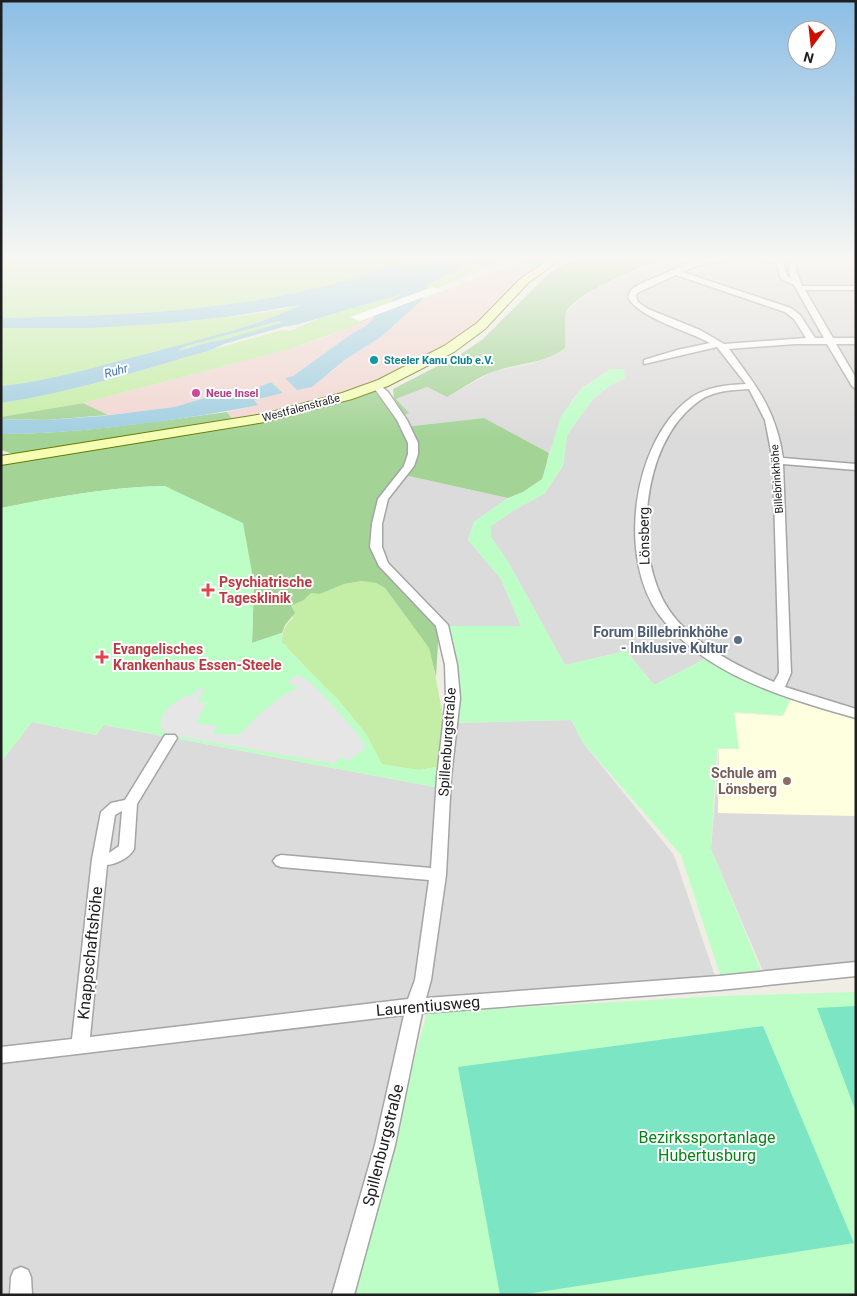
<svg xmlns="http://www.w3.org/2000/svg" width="857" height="1296" font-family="Roboto,sans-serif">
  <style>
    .residential { fill: #dcdbdb }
    .commercial { fill: #f2d5d1 }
    .education { fill: #fdffde }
    .grass { fill: #c4eea5 }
    .forest { fill: #a3d395 }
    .park { fill: #bdfec7 }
    .pitch { fill: #7be5c4 }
    .parking { fill: #e6e6e6 }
    .water { fill: #a0cee1; fill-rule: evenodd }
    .pier { fill: #fff }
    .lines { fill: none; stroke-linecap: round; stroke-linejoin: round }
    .street-casing { stroke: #a5a5a5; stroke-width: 3 }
    .secondary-casing { stroke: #647b00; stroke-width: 2 }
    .street { fill: #fff; fill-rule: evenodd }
    .secondary { fill: #f5feb3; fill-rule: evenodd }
    .culture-dot { fill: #0f9aa8; stroke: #fff; stroke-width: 2 }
    .hotel-dot { fill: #d1479c; stroke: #fff; stroke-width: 2 }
    .health-dot { fill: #e0444e; stroke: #fff; stroke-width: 2 }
    .service-dot { fill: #5c6f8a; stroke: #fff; stroke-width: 2 }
    .education-dot { fill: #8d6e63; stroke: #fff; stroke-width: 2 }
    .labels { text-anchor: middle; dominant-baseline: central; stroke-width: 4; stroke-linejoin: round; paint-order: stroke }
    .far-culture-label { font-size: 11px; font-weight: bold; fill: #0d838f; stroke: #fff; text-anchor: start }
    .far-hotel-label { font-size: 11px; font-weight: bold; fill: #b23c85; stroke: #fff; text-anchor: start }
    .far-street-label { font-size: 11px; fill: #1e1e1e; stroke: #fff }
    .far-water-label { font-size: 12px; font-style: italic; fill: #4374b6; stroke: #fff }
    .street-label { font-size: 14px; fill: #1e1e1e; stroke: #fff }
    .health-label { font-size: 14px; font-weight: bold; fill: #be3a42; stroke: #fff; text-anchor: start }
    .service-label { font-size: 14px; font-weight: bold; fill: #4e5e75; stroke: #fff; text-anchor: end }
    .education-label { font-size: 14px; font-weight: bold; fill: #785e54; stroke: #fff; text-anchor: end }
    .near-street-label { font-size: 16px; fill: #1e1e1e; stroke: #fff }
    .near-park-label { font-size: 16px; fill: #038617; stroke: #fff }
  </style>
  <rect width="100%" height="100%" fill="#f0ede4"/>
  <!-- residential -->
  <g class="residential">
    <path d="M666 257H856V966L765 976 711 849 719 749 738 750 735 713 784 716 794 695 709 657 654 685 626 651 565 665 507 560 491 537V526L514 510 544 494 563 466 567 436 574 425 594 398 611 385 625 378 610 369 582 388 572 400 549 453 484 418 405 427 403 420 404 415 408 413 396 399 427 387 447 397 494 371 534 363 565 348V315L569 308 595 289Z"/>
    <path d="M404 475 508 498 474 522 468 540 501 579 521 626H444L385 564 378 546 383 508 389 494Z"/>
    <path d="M571 720 584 744 674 855 717 982 414 1002 340 1295H1V762L32 722 96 735 104 725 440 788 454 723Z"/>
  </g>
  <!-- commercial -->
  <path class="commercial" d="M512 265 536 270 479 326 382 383 235 423 227 412 257 405 254 400 283 393 271 382 256 388 215 395 174 407 108 415 83 403 290 349 326 337 372 316 374 318 367 325 350 335 293 376 329 374 346 359 381 337 423 299Z"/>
  <!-- education -->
  <path class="education" d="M792 698 856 720V816L718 813 719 749 738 748 734 713 783 716Z"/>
  <!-- grass -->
  <g class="grass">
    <path d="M1 257H414C280 311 144 315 1 318Z"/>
    <path d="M475 257H512L425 293 427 285 452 272Z"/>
    <path d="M531 257H559L536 270 512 265Z"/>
    <path d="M404 293 372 316 352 327 290 349 83 403 1 417V403C98 388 189 354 283 330L290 331 320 318Z"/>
    <path d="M300 305C291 320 192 342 169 348 136 355 105 367 73 374 49 380 25 383 1 386V328C71 328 140 326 210 319 240 316 272 313 300 305Z"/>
    <path d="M279 321 283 323 219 342H210L176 351 186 346Z"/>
    <path d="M363 581 376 583 385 588 429 648 433 664 443 716 437 767 419 770 382 765 366 734 340 702 282 643C282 632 284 626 293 618L291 606 304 600 311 593 320 594 344 584Z"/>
  </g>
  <!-- forest -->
  <g class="forest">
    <path d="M575 257H666C646 265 572 294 566 313 564 320 566 339 565 348 543 364 520 363 495 371 479 376 462 389 447 397L427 387 396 399 409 413 404 415 394 399 393 389 461 354 483 339 547 275Z"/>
    <path d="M376 386 404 427 484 418 549 453 543 479 523 492 508 498 404 475 381 500 374 548 439 626 436 677 429 648 385 588 376 583 362 581 344 584 320 594 311 593 304 600 291 606 295 613 285 625 282 633 252 643 254 583 165 486C109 487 56 497 1 508V461L236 424Z"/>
    <path d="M83 403 108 415 46 420 1 419V417Z"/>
    <path d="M227 412 235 423 23 457 1 450V434C77 434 152 422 227 412Z"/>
  </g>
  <!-- park -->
  <g class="park">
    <path d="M610 369H624L625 378 611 385 594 398 574 425 567 436 563 466 544 494 514 510 491 526V537L507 560 565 665 626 651 654 685 709 657 791 698 783 715 734 712 739 749 717 748 711 849 764 978 722 981 681 855 584 744 571 720 454 723 444 626H521L501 579 468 540 474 522 505 500 523 492 542 479 561 416 582 388Z"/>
    <path d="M165 486 243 523 254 583 252 643 282 633V643L287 646V648L340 702 366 734 382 764 419 770 437 767 441 780 440 788 104 725 96 735 32 722 1 762V508C56 497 109 487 165 486Z"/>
    <path d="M856 992V1295H349L427 1013 720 996Z"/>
  </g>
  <!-- pitch -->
  <g class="pitch">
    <path d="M856 1006V1112L817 1008Z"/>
    <path d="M763 1026 854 1243 520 1295H500L458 1067Z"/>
  </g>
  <!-- parking -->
  <path class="parking" d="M298 675 310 682 324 696 357 733 366 748 348 761 343 758 338 759 336 764 170 735 160 728 162 716 170 706 183 697 193 695 199 688 205 689 197 701 206 703 196 723 217 726 213 734 239 735 256 717 282 696 297 688 303 690 287 682Z"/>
  <!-- water -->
  <g class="water">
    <path d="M414 257H475L452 272 427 285 423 299 381 337 346 359 312 387 297 390 285 378 293 376 350 335 367 325 374 318 372 316 401 294 299 324 283 327 224 344 211 350C142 370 73 392 1 403V386C59 380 112 362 168 348 213 336 258 326 301 305L226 317 170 323 89 328H1V318C144 315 280 311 414 257ZM279 321 282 323 219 341 210 342 177 351 186 346Z"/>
    <path d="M271 382 283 393 254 400 258 405C226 412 195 416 163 421 109 428 55 434 1 434V419L46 420 102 416 174 407 215 395 256 388Z"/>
  </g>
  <!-- pier -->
  <path class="pier" d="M433 287 442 290 360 321 350 317Z"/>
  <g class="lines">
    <!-- street casing -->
    <g class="street-casing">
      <g id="street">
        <path d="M721 257H734L696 266 682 272 791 308 800 315 815 338H824L794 285 781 279 776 262 760 259V257L782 258 787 276 791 278C788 270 788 264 792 257H798L796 270 802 286H856V290H805L833 338H856V344H836L856 378V389L852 386 827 344H795L729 349C757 387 776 410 783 458L856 464V470L783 464 791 673 785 687 856 709V718C787 699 705 675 660 616 617 559 632 444 688 400 704 387 726 385 746 384L717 347 644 364V360L677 350 710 343C689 331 638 318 628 297L631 290 638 285 691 262ZM676 275 785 312 794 319 806 338 724 344 700 330 648 309 638 302 636 297 637 293ZM749 389 765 420 773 461 779 673 774 682C739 667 691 643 669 610 632 555 641 446 695 404 710 391 730 390 749 389Z"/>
        <path d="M376 382 388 392 407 420 418 443V454L414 466 388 499 382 524V547L388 563 448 625 457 665 460 698 451 777 446 875 431 980 426 998 719 976 856 962V976L719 990 422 1013 395 1145 354 1295H332L375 1145 404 1015 1 1063V1047L72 1039 92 859 101 812 111 803 125 800 165 735H175L177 738 137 804 134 849C129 858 117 864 107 865L90 1037 408 999 415 980 429 880 281 867 276 865 273 861 276 857 281 855 431 868 437 777 446 698 445 665 436 626 379 566 370 547 372 524 378 499 404 466 408 454V443L397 420 372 385ZM122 811 119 846 109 853 115 815Z"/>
        <path d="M21 1267 28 1270 31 1277 32 1295H10L11 1277 14 1270Z"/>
      </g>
    </g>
    <!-- secondary casing -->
    <g class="secondary-casing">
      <path id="secondary" d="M552 257H564L528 283 485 329 454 352 388 386 352 399 265 422 1 465V456L264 414 342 393 378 380 444 346 477 323 520 279Z"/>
    </g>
    <!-- street -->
    <use href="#street" class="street"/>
    <!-- secondary -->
    <use href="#secondary" class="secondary"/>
  </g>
  <!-- sky -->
  <linearGradient id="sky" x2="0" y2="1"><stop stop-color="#8bbee5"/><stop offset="0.59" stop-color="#f8f7f3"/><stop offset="1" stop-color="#f8f7f3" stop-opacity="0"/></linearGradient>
  <rect width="857" height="438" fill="url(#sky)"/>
  <!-- markers -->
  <circle class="culture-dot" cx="374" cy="360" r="5"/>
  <circle class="hotel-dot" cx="196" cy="393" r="5"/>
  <g class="health-dot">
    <path d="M205.5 582.5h5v5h5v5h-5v5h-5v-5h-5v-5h5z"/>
    <path d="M99.5 649.5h5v5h5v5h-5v5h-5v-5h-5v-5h5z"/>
  </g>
  <circle class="service-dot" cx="738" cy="640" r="5"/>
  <circle class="education-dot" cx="787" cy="781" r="5"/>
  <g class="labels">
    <!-- far-culture labels -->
    <g class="far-culture-label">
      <text x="384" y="360">Steeler Kanu Club e.V.</text>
    </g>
    <!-- far-hotel labels -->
    <g class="far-hotel-label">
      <text x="206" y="393">Neue Insel</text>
    </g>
    <!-- far-street labels -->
    <g class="far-street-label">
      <text transform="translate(301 408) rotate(-15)">Westfalenstraße</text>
      <text transform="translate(777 479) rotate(-94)">Billebrinkhöhe</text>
    </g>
    <!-- far-water labels -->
    <g class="far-water-label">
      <text transform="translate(116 371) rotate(-15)">Ruhr</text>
    </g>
    <!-- street labels -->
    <g class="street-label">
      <text transform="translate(644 536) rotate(-91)">Lönsberg</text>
      <text transform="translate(447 742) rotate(-86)">Spillenburgstraße</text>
    </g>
    <!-- health labels -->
    <g class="health-label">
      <text x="219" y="582">Psychiatrische<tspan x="219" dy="16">Tagesklinik</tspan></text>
      <text x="113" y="649">Evangelisches<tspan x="113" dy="16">Krankenhaus Essen-Steele</tspan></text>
    </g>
    <!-- service labels -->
    <g class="service-label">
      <text x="728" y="632">Forum Billebrinkhöhe<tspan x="728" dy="16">- Inklusive Kultur</tspan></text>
    </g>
    <!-- education labels -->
    <g class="education-label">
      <text x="777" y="773">Schule am<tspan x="777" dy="16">Lönsberg</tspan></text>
    </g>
    <!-- near-street labels -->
    <g class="near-street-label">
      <text transform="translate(90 953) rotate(-84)">Knappschaftshöhe</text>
      <text transform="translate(428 1006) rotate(-5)">Laurentiusweg</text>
      <text transform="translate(383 1145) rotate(-76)">Spillenburgstraße</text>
    </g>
    <!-- near-park labels -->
    <g class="near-park-label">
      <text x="707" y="1137">Bezirkssportanlage<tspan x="707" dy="18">Hubertusburg</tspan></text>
    </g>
  </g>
  <!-- border -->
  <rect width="857" height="1296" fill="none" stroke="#1e1e1e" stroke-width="5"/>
  <!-- north arrow -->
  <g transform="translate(812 45) rotate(195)"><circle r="24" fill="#ffffff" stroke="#a5a5a5"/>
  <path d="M0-4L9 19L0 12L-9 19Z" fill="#cd0f00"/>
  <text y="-8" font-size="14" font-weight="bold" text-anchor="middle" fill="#1e1e1e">N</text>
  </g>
</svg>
